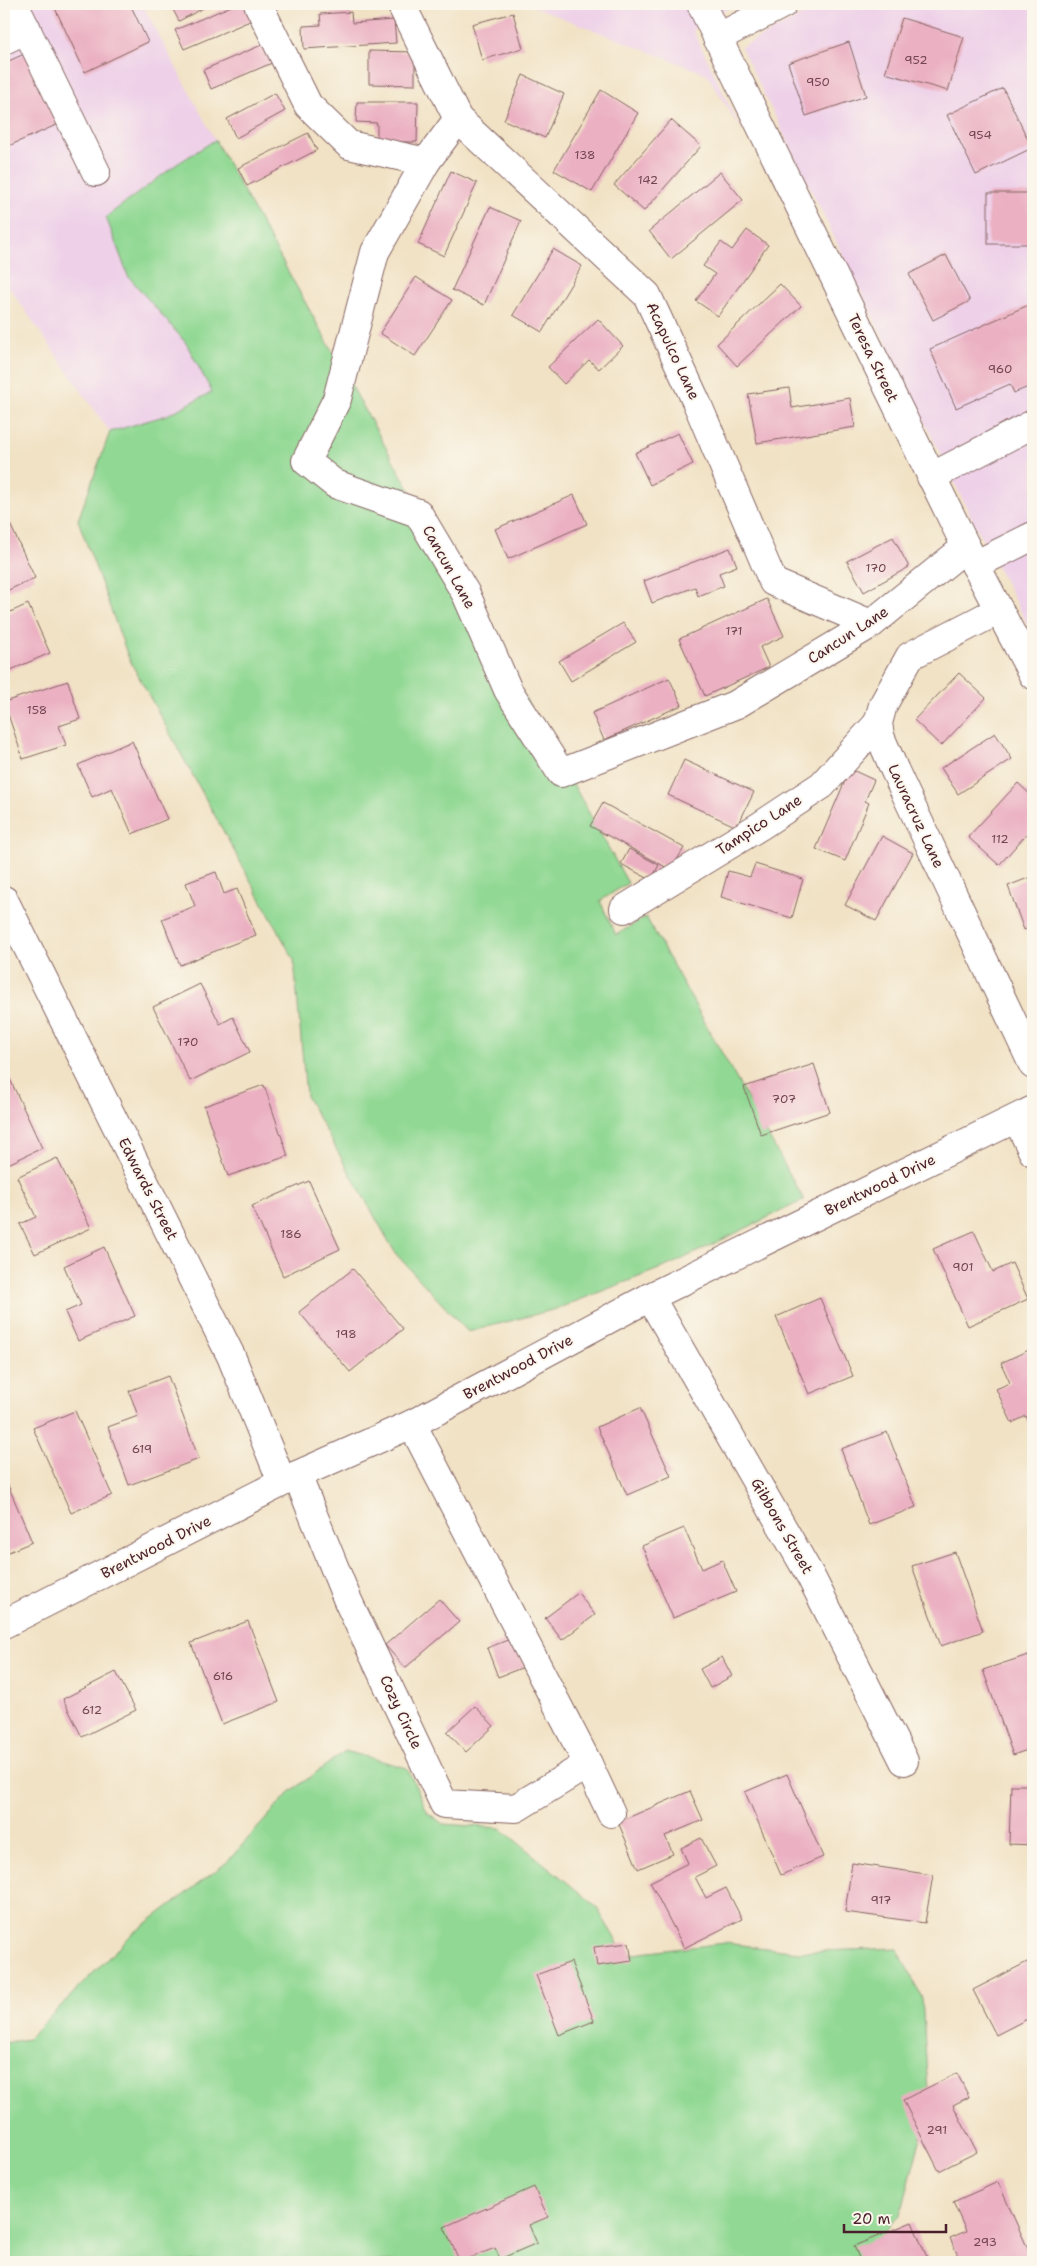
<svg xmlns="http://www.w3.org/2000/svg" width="1037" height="2266" font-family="'Shantell Sans',sans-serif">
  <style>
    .built { fill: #eed0e8 }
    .green { fill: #90d893; stroke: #6d7c5f }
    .building { fill: #ebb1c3 }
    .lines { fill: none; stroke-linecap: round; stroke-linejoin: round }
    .minor-casing { stroke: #846361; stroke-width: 30 }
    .minor { stroke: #fff; stroke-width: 28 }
    .labels { text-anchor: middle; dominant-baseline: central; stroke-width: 4; stroke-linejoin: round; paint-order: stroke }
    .number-label { font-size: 12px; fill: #724451 }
    .street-label { font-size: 15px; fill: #4a1f2b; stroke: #fbf7ec }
  </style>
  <rect width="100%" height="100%" fill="#fbf7ec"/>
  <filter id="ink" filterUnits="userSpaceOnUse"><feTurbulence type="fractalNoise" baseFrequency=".02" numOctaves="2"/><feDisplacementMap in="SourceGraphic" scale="10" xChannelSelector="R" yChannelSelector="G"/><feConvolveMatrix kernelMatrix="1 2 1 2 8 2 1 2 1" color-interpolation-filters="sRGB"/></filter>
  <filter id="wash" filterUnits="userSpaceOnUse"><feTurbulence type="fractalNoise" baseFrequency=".0096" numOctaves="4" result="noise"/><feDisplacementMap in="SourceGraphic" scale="20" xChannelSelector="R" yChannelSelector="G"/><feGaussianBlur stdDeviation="1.12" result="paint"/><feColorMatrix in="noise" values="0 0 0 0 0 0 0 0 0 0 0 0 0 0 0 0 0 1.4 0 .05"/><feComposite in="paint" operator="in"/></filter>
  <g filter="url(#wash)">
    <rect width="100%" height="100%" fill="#f1e2c5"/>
    <!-- built -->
    <g class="built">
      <path d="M4 4H142L215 140 177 164 128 276 186 343 212 392 167 415 110 432 4 280Z"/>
      <path d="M527 4H740L723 11 693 30 743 134 707 74Z"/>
      <path d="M825 4H1033V636L1007 584H1006L981 537 741 47Z"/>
    </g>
    <!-- green -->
    <g class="green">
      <path d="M215 140 628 883 600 901 616 935 646 917 804 1200 672 1264 556 1309 468 1332 396 1254 306 1096 294 960 129 659 78 520 110 432 167 415 212 392 186 343 128 276 106 217 177 164Z"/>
      <path d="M345 1751 407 1768 428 1813 443 1824 500 1828 595 1905 625 1955 725 1943 798 1952 897 1948 922 1998 929 2106 901 2214 856 2262H4V2043L28 2039 130 1936 226 1863 290 1792Z"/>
    </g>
    <g id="blocks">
      <!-- building -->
      <g class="building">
        <path d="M53 4H130L148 42 85 72Z"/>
        <path d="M170 4H211L179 21Z"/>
        <path d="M236 4H251L257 18 184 49 175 30Z"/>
        <path d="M351 12 352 23 394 20 396 43 304 49 303 26 321 25 320 14Z"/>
        <path d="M513 13 523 48 482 60 472 24Z"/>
        <path d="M902 18 964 37 948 91 885 73Z"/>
        <path d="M849 42 866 96 806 116 788 63Z"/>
        <path d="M264 44 272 63 211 89 203 70Z"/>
        <path d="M31 51 63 122 4 148V63Z"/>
        <path d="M369 51 415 52V85L369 84Z"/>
        <path d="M523 75 564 94 545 138 504 120Z"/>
        <path d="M1003 88 1032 148 976 175 947 115Z"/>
        <path d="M601 90 638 113 592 192 554 170Z"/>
        <path d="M275 93 285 111 236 138 227 119Z"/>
        <path d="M357 102H418L417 142H377V123L356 122Z"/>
        <path d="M671 120 701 146 644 211 614 185Z"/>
        <path d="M308 133 317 150 247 186 238 168Z"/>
        <path d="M451 171 477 183 444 256 418 244Z"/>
        <path d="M720 172 743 200 671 259 649 231Z"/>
        <rect x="988" y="193" width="45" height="51"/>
        <path d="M490 207 521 221 484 305 452 290Z"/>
        <path d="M747 230 768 245 718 316 696 301 715 274 703 266 721 242 732 250Z"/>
        <path d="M553 249 582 266 542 332 513 315Z"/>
        <path d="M946 255 970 301 933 320 909 274Z"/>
        <path d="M416 277 452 300 415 356 380 333Z"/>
        <path d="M780 284 801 306 737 366 717 344Z"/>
        <path d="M1033 303V385L1014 393 1010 384 956 408 930 349Z"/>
        <path d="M598 319 623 346 599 369 589 360 564 384 548 367Z"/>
        <path d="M789 388 792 408 850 398 855 427 757 443 748 394Z"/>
        <path d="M678 433 693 464 650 485 635 453Z"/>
        <path d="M574 495 587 524 508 559 495 529Z"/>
        <path d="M10 524 35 578 4 592V526Z"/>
        <path d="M893 537 909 567 864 592 847 561Z"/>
        <path d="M730 548 737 566 719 573 724 586 698 596 695 587 652 603 644 581Z"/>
        <path d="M767 599 784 636 760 647 769 667 705 696 679 639Z"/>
        <path d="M28 604 50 653 4 673V615Z"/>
        <path d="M623 623 636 642 571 681 559 661Z"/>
        <path d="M959 673 986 698 941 746 914 720Z"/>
        <path d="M669 678 682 705 604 740 592 713Z"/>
        <path d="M68 681 80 719 59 726 66 745 23 759 4 702Z"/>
        <path d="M995 733 1012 759 958 794 941 768Z"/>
        <path d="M132 741 167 819 132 834 112 788 92 797 78 765Z"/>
        <path d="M684 760 754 792 737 827 668 795Z"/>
        <path d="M850 769 874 780 865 801 869 803 845 861 816 849Z"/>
        <path d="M1018 783 1033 797V827L999 865 968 837Z"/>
        <path d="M603 803 684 848 671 870 590 826Z"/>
        <path d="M882 836 913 853 876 921 845 905Z"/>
        <path d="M629 849 659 865 651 880 621 864Z"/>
        <path d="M755 864 803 879 792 918 721 897 728 871 750 877Z"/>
        <path d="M216 872 224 894 237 889 256 935 180 965 162 919 195 906 186 883Z"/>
        <path d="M1033 876V926L1024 930 1008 886Z"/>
        <path d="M200 984 220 1024 233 1017 250 1052 190 1081 153 1007Z"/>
        <path d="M814 1064 830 1112 761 1135 744 1087Z"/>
        <path d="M9 1077 42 1148 4 1166V1079Z"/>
        <path d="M264 1085 288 1156 228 1176 204 1106Z"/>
        <path d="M57 1158 91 1228 35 1254 20 1224 36 1217 17 1177Z"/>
        <path d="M309 1181 340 1249 283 1276 252 1206Z"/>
        <path d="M974 1231 993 1272 1012 1263 1028 1299 968 1326 933 1249Z"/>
        <path d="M104 1247 135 1316 78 1341 65 1312 81 1305 64 1266Z"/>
        <path d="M353 1269 403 1329 350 1372 299 1312Z"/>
        <path d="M820 1298 853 1376 809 1394 776 1317Z"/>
        <path d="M1033 1348V1431L1026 1416 1012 1423 996 1389 1010 1383 1001 1363Z"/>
        <path d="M168 1376 199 1459 129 1485 108 1427 138 1416 129 1391Z"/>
        <path d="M640 1408 671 1476 627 1495 597 1427Z"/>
        <path d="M75 1411 112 1495 71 1513 33 1428Z"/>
        <path d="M887 1432 916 1507 869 1525 841 1449Z"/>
        <path d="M8 1485 32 1542 4 1554V1487Z"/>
        <path d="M684 1528 702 1569 722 1560 736 1592 673 1618 642 1546Z"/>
        <path d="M955 1552 983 1631 941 1646 912 1566Z"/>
        <path d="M578 1593 595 1615 562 1640 545 1618Z"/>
        <path d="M439 1599 459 1622 405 1668 385 1645Z"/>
        <path d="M248 1621 279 1702 222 1724 191 1643Z"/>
        <path d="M513 1638 524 1667 498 1677 487 1648Z"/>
        <path d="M1028 1655 1033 1670V1748L1013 1755 983 1670Z"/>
        <path d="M722 1657 732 1676 710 1688 700 1669Z"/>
        <path d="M116 1672 136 1710 82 1737 63 1699Z"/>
        <path d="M475 1706 494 1726 466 1752 447 1732Z"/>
        <path d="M787 1774 823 1857 781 1875 745 1792Z"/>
        <path d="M1011 1785H1033V1845L1009 1844Z"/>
        <path d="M690 1791 703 1820 665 1836 673 1854 638 1869 618 1822Z"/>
        <path d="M701 1838 716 1866 695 1877 706 1898 726 1888 742 1919 684 1948 650 1882 688 1863 681 1848Z"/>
        <path d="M852 1863 933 1875 925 1923 845 1912Z"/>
        <path d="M629 1943 632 1961 597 1966 594 1947Z"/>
        <path d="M1033 1959V2016L996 2035 973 1990Z"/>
        <path d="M571 1962 594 2021 559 2035 536 1975Z"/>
        <path d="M957 2073 969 2097 953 2105 977 2152 939 2171 903 2100Z"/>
        <path d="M998 2182 1032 2258 1023 2262H987L985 2258 975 2262H961L950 2238 966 2231 953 2202Z"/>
        <path d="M534 2187 548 2217 529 2225 537 2243 500 2259 495 2248 460 2262 444 2227Z"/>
        <path d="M912 2222 929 2262H848L859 2258 854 2246Z"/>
      </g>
    </g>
  </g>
  <g filter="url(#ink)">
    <use href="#blocks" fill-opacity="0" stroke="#846361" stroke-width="1"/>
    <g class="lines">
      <!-- minor casing -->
      <g class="minor-casing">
        <g id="minor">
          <path d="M14 4 96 172"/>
          <path d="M258 4 308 105 349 145 426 162 375 252 337 399 306 461 335 484 418 513 466 594 508 690 561 773 737 704 871 624 966 547"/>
          <path d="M401 4 458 119 647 295 696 401 773 582 871 624"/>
          <path d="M701 4 966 547 1033 675"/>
          <path d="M717 38 783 4"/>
          <path d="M4 40 27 29"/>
          <path d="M426 162 458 119"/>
          <path d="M931 477 1033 424"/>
          <path d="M975 565 1033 536"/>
          <path d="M999 610 910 656 883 705 878 723 880 736 895 771 1033 1065"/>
          <path d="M4 900 231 1356 282 1482"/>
          <path d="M624 909 760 826 822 785 878 723"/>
          <path d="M1017 1119 1033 1152"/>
          <path d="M650 1297 811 1577 904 1761"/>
          <path d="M412 1424 588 1764 611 1813"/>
          <path d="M297 1475 348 1601 444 1804 516 1808 588 1764"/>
          <path d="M4 1624 297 1475 412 1424 650 1297 1033 1110"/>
        </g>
      </g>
      <!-- minor -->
      <use href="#minor" class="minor"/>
    </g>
  </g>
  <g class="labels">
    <!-- number labels -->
    <g class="number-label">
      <text x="916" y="60">952</text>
      <text x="818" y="82">950</text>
      <text x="980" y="135">954</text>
      <text x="585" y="155">138</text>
      <text x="648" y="180">142</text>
      <text x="1000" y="369">960</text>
      <text x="876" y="568">170</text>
      <text x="734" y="631">171</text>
      <text x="37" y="710">158</text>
      <text x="1000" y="839">112</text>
      <text x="188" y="1042">170</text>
      <text x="784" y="1099">707</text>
      <text x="291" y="1234">186</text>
      <text x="963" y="1267">901</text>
      <text x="346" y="1334">198</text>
      <text x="142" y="1449">619</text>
      <text x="223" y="1676">616</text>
      <text x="92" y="1710">612</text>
      <text x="881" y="1900">917</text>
      <text x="937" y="2130">291</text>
      <text x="985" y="2242">293</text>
    </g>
    <!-- street labels -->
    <g class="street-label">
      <text transform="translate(673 351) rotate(65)">Acapulco Lane</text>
      <text transform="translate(873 358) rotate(64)">Teresa Street</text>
      <text transform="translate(449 567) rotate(61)">Cancun Lane</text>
      <text transform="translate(848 635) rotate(-33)">Cancun Lane</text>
      <text transform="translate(916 816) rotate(65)">Lauracruz Lane</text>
      <text transform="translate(759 825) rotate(-33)">Tampico Lane</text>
      <text transform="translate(880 1185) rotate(-26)">Brentwood Drive</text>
      <text transform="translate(148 1189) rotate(63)">Edwards Street</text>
      <text transform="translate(518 1367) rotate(-28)">Brentwood Drive</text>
      <text transform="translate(782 1526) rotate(60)">Gibbons Street</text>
      <text transform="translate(156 1547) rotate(-27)">Brentwood Drive</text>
      <text transform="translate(401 1712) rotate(65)">Cozy Circle</text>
    </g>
  </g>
  <!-- margin -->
  <rect width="1037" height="2266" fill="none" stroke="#fbf7ec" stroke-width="20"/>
  <!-- scale -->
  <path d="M844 2224v8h102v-8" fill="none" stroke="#4a1f2b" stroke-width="2.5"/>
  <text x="852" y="2224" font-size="15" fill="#4a1f2b" stroke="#fbf7ec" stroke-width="4" paint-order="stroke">20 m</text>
</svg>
